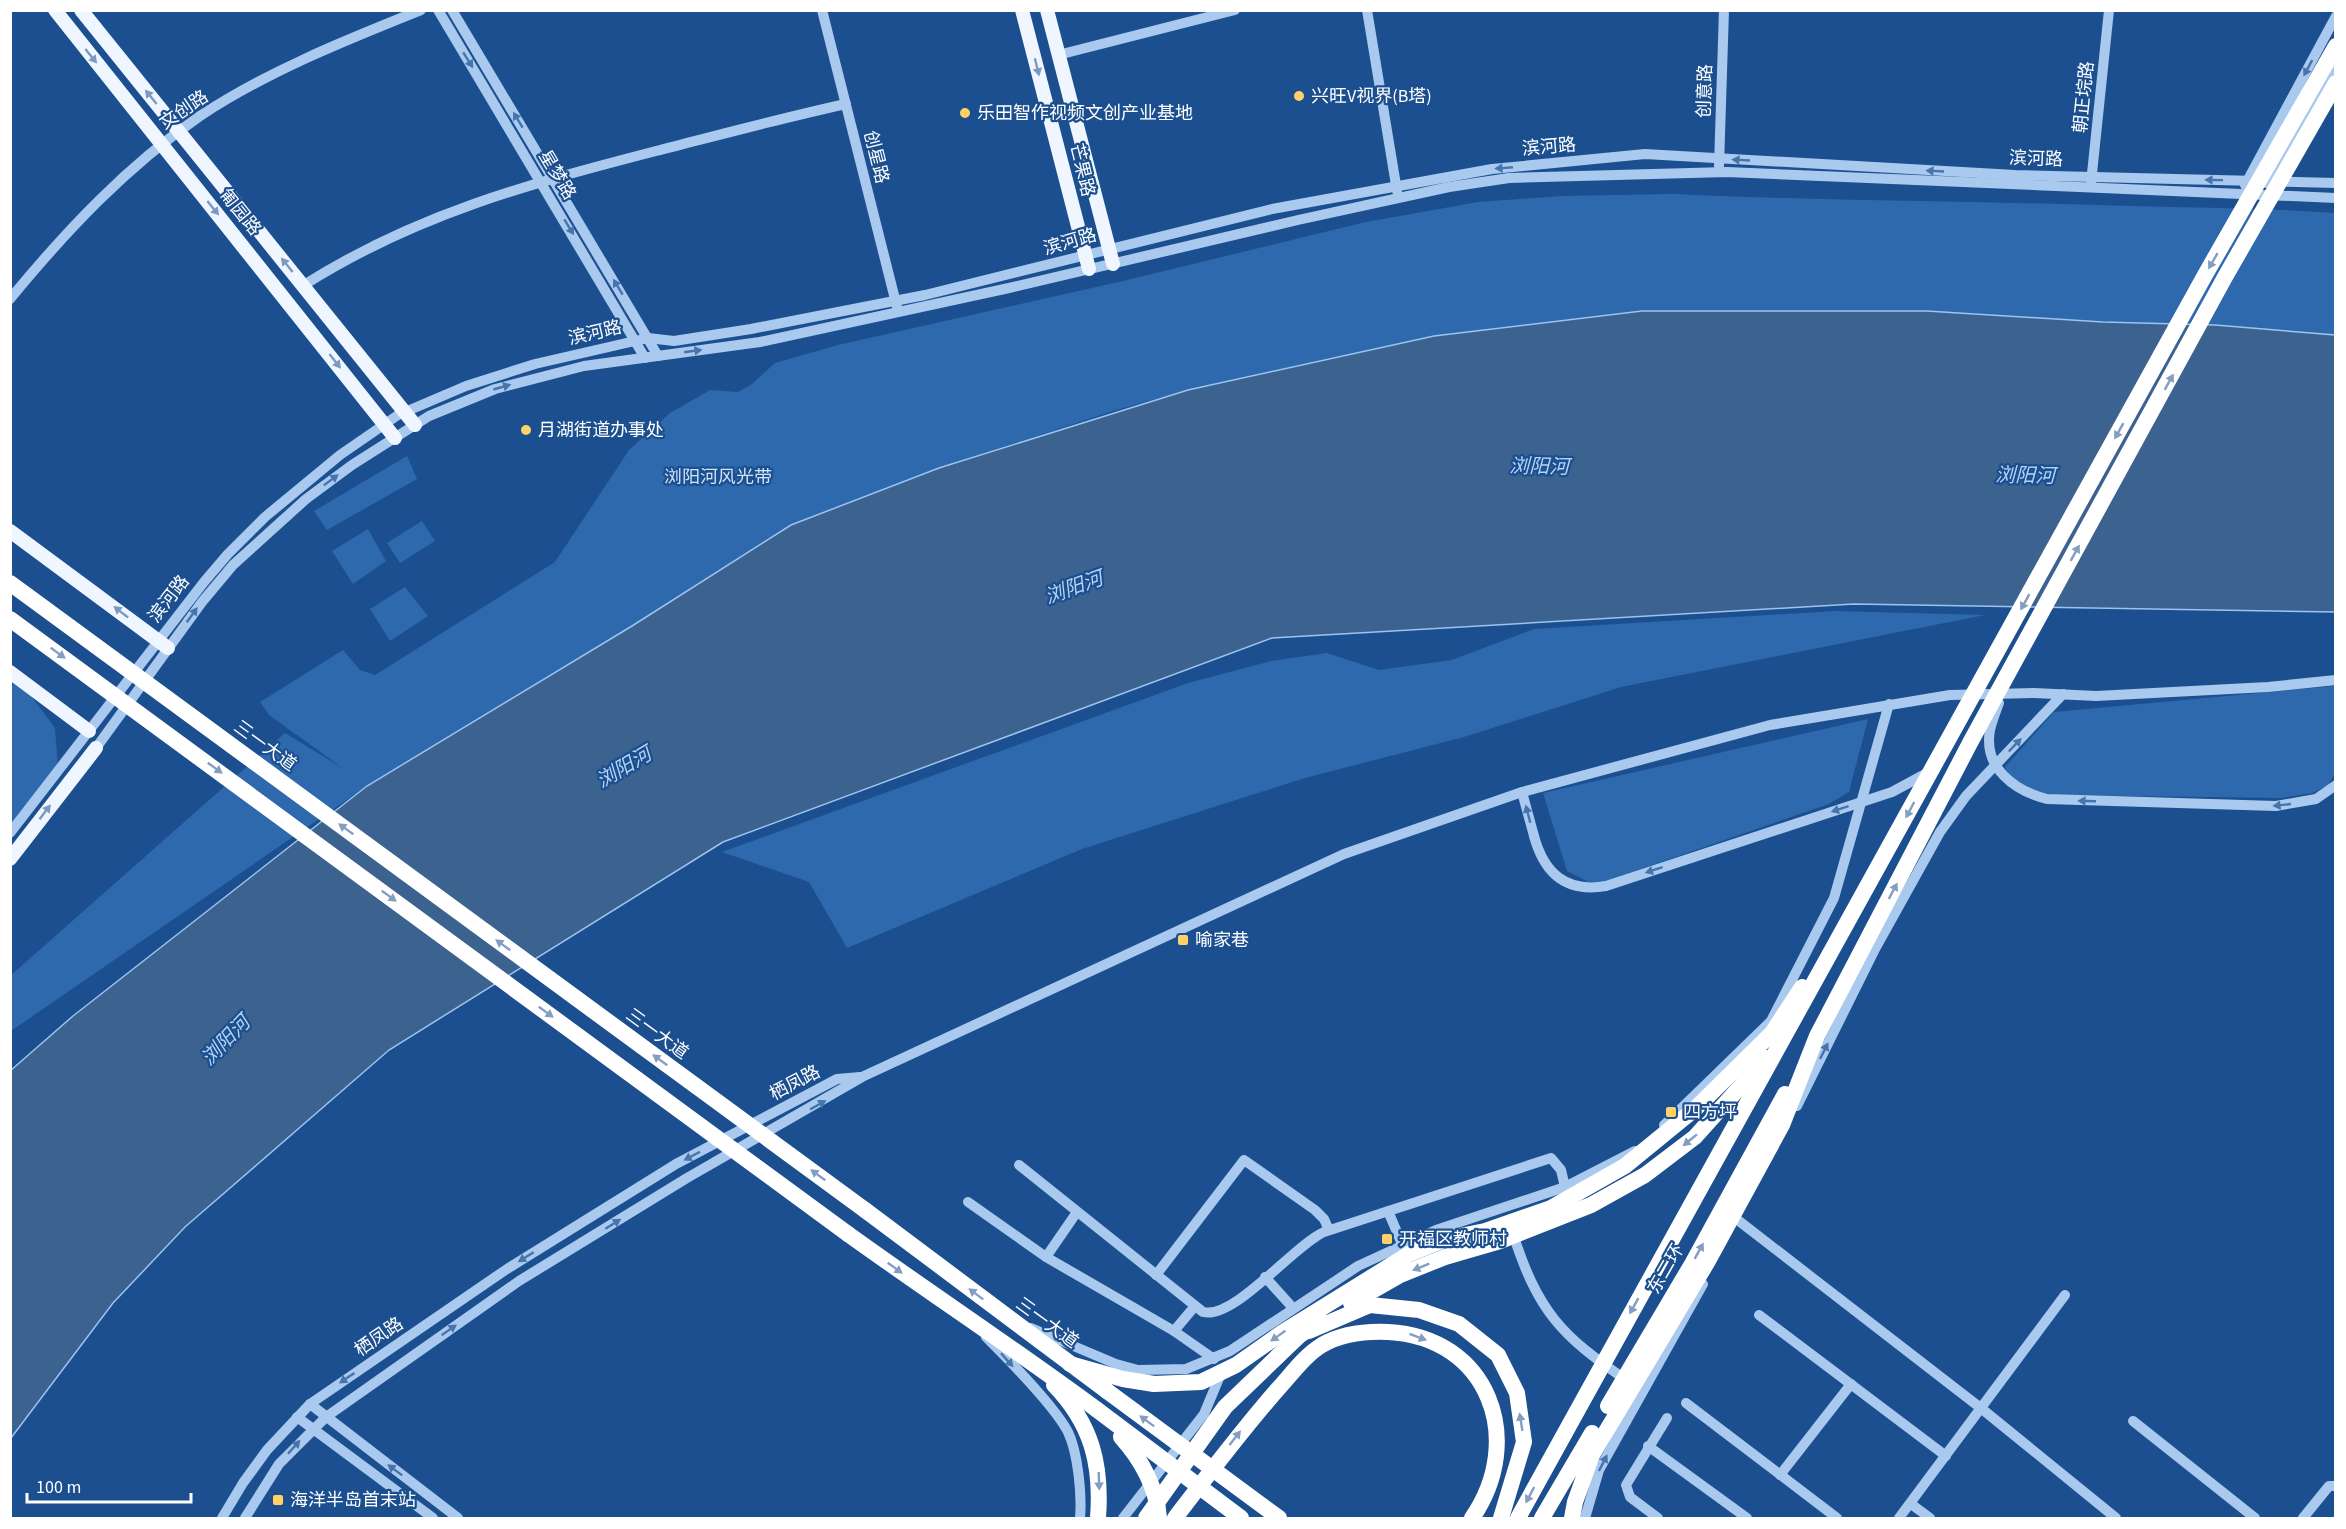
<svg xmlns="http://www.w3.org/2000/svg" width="2346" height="1529" font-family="'Source Sans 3','Noto Sans SC',sans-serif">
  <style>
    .green { fill: #2e69ad }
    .water { fill: #3c6290; stroke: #9cc4f0; stroke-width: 1.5 }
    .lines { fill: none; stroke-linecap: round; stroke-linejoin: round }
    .minor { stroke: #a9c9ee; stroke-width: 10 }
    .major { stroke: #f0f6ff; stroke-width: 14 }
    .highway { stroke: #fff; stroke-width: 16 }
    .minor-bridge { stroke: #a9c9ee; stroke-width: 10 }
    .highway-bridge { stroke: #fff; stroke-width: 16 }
    .oneway { fill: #7b9ac1 }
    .oneway2 { fill: #4674ac }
    .oneway3 { fill: #829ec1 }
    .poi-dot { fill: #ffd166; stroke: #1b4f8f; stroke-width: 2 }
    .labels { text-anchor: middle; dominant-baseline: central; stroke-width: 4.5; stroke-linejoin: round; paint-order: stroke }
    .street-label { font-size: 18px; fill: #fff; stroke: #1b4f8f }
    .poi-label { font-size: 18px; fill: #fff; stroke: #1b4f8f; text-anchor: start }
    .park-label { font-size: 18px; fill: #cfe3fa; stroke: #1b4f8f }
    .water-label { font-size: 20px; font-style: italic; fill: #b5d3f5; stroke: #1b4f8f }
  </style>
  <rect width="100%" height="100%" fill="#1b4f8f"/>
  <!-- green -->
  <g class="green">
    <path d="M1673 194C1826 201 1979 201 2131 206 2200 208 2268 208 2335 213V335L2215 325 2103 322 1927 311H1642L1435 336 1188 390 1113 411 939 468 791 525 632 626 367 786 11 1031 10 976 285 733 344 769 269 715 260 702 343 650 360 670 375 675 555 562 629 450 670 413 710 390 738 392 752 384 775 363 838 345 1123 281 1366 222 1478 202 1561 196Z"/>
    <path d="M407 456 417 479 327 530 314 511Z"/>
    <path d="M422 521 435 541 400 563 387 543Z"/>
    <path d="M368 529 386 561 353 584 332 551Z"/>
    <path d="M405 587 428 616 390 641 370 609Z"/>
    <path d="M1835 611 1985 615 1621 687 1464 737 1305 778 1082 849 847 948 809 882 722 852 1188 683 1271 661 1327 653 1379 670 1452 660 1534 629Z"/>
    <path d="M11 669 55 728 58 769 11 832Z"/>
    <path d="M2335 686V774L2327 786 2312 793 2282 798 2051 795 2033 790 2009 776 2005 767 2054 712Z"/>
    <path d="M1868 719 1849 792 1829 804 1594 885 1567 871 1543 793Z"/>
  </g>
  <!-- water -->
  <path class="water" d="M1642 311H1927L2103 322 2215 325 2335 335V612L1854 604 1272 638 723 842 389 1050 185 1227 113 1303 11 1438 10 1071 73 1016 367 786 632 626 791 525 939 468 1188 390 1434 336Z"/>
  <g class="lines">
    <!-- minor -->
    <g class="minor">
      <path d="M438 10 645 358"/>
      <path d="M452 10 658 356"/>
      <path d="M822 10 897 307"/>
      <path d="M1367 10 1397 191"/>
      <path d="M1058 55 1235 10"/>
      <path d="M1719 166 1724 10"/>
      <path d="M2091 183 2109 10"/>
      <path d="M2268 184 2336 64"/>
      <path d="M2245 185 2336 16"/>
      <path d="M304 285C416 214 529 184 656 151 719 135 782 118 846 104"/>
      <path d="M10 299C66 231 127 166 200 116 268 71 346 40 421 10"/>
      <path d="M96 748 202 602 233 565 306 499 352 465 429 416 495 389 584 366 760 342 1009 288 1298 220 1449 187 1509 178 1727 172 2336 198"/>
      <path d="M1522 792 1534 836"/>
      <path d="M10 833 204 582 227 555 265 517 340 455 398 415 466 386 535 364 648 338 674 341 751 329 925 295 1272 209 1492 169 1645 154 2015 175 2336 183"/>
      <path d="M1797 1106 1875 949 1940 832 1966 796 2063 694"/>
      <path d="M1664 1125 1771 1021 1834 898 1889 704"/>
      <path d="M1019 1165 1203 1312C1234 1320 1293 1246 1324 1232L1551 1158 1561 1170 1565 1187"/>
      <path d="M968 1202 1046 1257 1174 1331 1214 1359"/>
      <path d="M1388 1211 1402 1244"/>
      <path d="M1739 1221 1982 1409 2116 1518"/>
      <path d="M1512 1231C1538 1312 1560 1335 1629 1382"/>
      <path d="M1046 1257 1077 1212"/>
      <path d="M1156 1275 1244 1160 1315 1210 1324 1219 1329 1230"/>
      <path d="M1265 1277 1293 1308"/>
      <path d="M1759 1315 1946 1456"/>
      <path d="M1031 1328 1116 1364 1138 1370 1186 1369 1230 1351 1358 1266 1436 1230 1565 1187 1635 1151"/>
      <path d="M1174 1331 1195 1306"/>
      <path d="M986 1337C1007 1358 1055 1407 1068 1432 1078 1453 1082 1495 1080 1518"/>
      <path d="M1686 1403 1837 1518"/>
      <path d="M310 1404 458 1518"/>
      <path d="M297 1417 433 1518"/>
      <path d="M2133 1421 2255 1518"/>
      <path d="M1648 1446 1747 1518"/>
      <path d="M1780 1475 1851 1384"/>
      <path d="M1911 1504 1930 1518"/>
      <path d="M222 1518 243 1483 267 1450 310 1404 507 1269 676 1164 837 1079 860 1077"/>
      <path d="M245 1518 279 1464 326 1417 519 1281 687 1178 864 1076 1344 854 1522 792 1770 725 1950 695 2034 693 2096 696 2268 687 2336 680"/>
      <path d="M1123 1518 1204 1414 1222 1371"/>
      <path d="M1585 1518 1599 1470 1703 1284"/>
      <path d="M1658 1518 1630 1497 1626 1485 1667 1418"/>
      <path d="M1899 1518 2065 1295"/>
      <path d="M2303 1518 2329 1486H2336"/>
    </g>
    <!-- major -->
    <g class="major">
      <path d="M55 10 395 438"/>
      <path d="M81 10 415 425"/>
      <path d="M1022 10 1089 269"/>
      <path d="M1047 10 1113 264"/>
      <path d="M10 531 168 648"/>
      <path d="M10 672 89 731"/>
      <path d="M10 859 96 748"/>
    </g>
    <!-- highway -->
    <g class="highway">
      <path d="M865 1210 1107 1391"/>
      <path d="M848 1234C930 1293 1015 1349 1096 1409"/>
      <path d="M1309 1331 1370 1305 1419 1310 1459 1324 1498 1355 1517 1393 1524 1442 1501 1518"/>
      <path d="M1054 1385C1092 1424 1102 1465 1098 1518"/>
      <path d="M1146 1518 1225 1407 1278 1356"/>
      <path d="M1175 1518C1208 1475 1241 1431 1277 1390 1291 1375 1304 1356 1322 1345 1343 1333 1365 1331 1388 1332 1489 1337 1526 1440 1472 1518"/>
    </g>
    <!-- minor-bridge -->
    <g class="minor-bridge">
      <path d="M1999 703C1996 711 1992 721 1990 730 1983 768 2015 791 2047 799L2276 806 2316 799 2336 785"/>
      <path d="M1534 836C1544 873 1566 893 1606 886L1892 792 1929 772"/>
    </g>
    <!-- highway-bridge -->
    <g class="highway-bridge">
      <path d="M10 583 865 1210"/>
      <path d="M10 619 848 1234"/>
      <path d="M1351 1303 1400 1275 1445 1257 1500 1241 1591 1205 1645 1175 1695 1137 1766 1058"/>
      <path d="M1278 1356 1300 1335 1321 1321"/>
      <path d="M1070 1364 1123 1379 1154 1384 1201 1382 1236 1365 1283 1332 1409 1254 1446 1239 1485 1231 1551 1208 1625 1166 1696 1108 1772 1033 1802 987"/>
      <path d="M1107 1391 1279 1518"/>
      <path d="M1608 1406 1692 1264 1785 1094"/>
      <path d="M1096 1409 1241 1518"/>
      <path d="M1121 1437C1141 1459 1157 1488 1159 1518"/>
      <path d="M1518 1518 2205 275 2336 46"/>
      <path d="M1542 1518 1592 1433"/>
      <path d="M1572 1518 1575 1502 1592 1455 1708 1261 1782 1125 1817 1036 1971 741 2225 277 2336 83"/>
    </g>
  </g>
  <!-- one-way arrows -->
  <defs><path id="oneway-solid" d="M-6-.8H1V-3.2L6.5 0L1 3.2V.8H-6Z" transform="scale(1.5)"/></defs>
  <g class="oneway">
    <use href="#oneway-solid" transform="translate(91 56) rotate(51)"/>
    <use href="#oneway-solid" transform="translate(1037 67) rotate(76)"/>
    <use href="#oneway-solid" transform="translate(151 97) rotate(-129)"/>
    <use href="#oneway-solid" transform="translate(213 208) rotate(51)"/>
    <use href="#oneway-solid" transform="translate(287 265) rotate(-129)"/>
    <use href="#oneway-solid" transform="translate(335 361) rotate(52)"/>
    <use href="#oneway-solid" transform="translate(121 612) rotate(-142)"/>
    <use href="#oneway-solid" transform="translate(45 812) rotate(-53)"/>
  </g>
  <g class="oneway2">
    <use href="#oneway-solid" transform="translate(468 60) rotate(58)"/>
    <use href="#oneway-solid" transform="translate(2308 68) rotate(118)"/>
    <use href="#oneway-solid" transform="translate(518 120) rotate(-121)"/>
    <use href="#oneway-solid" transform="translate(1741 160) rotate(-177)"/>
    <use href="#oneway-solid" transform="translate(1504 168) rotate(175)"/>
    <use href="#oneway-solid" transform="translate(1935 171) rotate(-177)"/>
    <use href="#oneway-solid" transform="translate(2214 180) rotate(-179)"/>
    <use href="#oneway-solid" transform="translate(569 227) rotate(59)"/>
    <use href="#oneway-solid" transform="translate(618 287) rotate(-121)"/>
    <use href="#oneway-solid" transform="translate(693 351) rotate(-8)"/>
    <use href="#oneway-solid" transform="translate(502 387) rotate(-16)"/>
    <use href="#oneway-solid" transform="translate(331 480) rotate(-37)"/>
    <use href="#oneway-solid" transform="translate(192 615) rotate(-54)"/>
    <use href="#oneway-solid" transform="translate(2015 745) rotate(-46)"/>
    <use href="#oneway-solid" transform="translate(2087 801) rotate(-178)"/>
    <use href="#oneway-solid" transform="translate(2282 805) rotate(174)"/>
    <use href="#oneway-solid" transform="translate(1840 809) rotate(162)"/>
    <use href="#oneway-solid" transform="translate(1528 814) rotate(-105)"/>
    <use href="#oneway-solid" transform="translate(1654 870) rotate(162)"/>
    <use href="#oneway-solid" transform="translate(1824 1051) rotate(-64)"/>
    <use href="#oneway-solid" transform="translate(818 1105) rotate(-29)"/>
    <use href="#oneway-solid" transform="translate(692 1156) rotate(152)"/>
    <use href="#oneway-solid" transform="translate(613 1224) rotate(-32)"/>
    <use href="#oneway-solid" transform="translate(526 1257) rotate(148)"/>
    <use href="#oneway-solid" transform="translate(449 1330) rotate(-35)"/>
    <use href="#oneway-solid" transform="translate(1007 1360) rotate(48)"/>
    <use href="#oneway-solid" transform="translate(347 1378) rotate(146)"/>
    <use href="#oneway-solid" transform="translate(294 1447) rotate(-48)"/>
    <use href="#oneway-solid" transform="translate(1603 1463) rotate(-63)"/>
    <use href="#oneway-solid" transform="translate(395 1470) rotate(-143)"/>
  </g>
  <g class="oneway3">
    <use href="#oneway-solid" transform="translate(2213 261) rotate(120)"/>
    <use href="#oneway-solid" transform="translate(2169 382) rotate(-61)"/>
    <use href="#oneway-solid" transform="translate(2119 431) rotate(119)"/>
    <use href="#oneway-solid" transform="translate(2075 553) rotate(-61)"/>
    <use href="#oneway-solid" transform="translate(2025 602) rotate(119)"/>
    <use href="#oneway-solid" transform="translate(58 653) rotate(36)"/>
    <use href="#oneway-solid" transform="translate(215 768) rotate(36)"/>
    <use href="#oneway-solid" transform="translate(1910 810) rotate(118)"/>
    <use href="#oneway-solid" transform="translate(346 829) rotate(-144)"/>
    <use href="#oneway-solid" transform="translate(1893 891) rotate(-62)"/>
    <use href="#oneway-solid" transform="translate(389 896) rotate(36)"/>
    <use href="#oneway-solid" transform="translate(503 945) rotate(-144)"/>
    <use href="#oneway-solid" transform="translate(546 1012) rotate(36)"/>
    <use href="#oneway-solid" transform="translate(660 1060) rotate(-144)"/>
    <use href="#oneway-solid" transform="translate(1690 1140) rotate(141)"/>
    <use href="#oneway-solid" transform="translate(818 1175) rotate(-144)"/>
    <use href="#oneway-solid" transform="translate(1699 1251) rotate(-61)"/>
    <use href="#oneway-solid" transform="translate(1421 1267) rotate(158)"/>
    <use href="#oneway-solid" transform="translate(895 1268) rotate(36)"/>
    <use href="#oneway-solid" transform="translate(976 1294) rotate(-143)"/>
    <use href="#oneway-solid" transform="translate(1634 1306) rotate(119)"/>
    <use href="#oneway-solid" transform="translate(1278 1336) rotate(145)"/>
    <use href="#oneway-solid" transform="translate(1418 1337) rotate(21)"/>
    <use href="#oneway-solid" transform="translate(1147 1421) rotate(-143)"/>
    <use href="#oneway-solid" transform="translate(1521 1422) rotate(-99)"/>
    <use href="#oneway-solid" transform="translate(1235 1438) rotate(-52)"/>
    <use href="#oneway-solid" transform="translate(1099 1481) rotate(88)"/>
    <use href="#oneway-solid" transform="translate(1530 1495) rotate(118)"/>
  </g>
  <!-- markers -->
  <g class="poi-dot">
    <circle cx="1299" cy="96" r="6"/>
    <circle cx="965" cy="113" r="6"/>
    <circle cx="526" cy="430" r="6"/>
    <rect x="1177" y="934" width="12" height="12" rx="3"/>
    <rect x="1665" y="1106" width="12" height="12" rx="3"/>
    <rect x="1381" y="1233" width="12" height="12" rx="3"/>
    <rect x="272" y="1494" width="12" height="12" rx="3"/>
  </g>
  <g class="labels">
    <!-- street labels -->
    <g class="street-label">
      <text transform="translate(1705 91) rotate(-88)">创意路</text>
      <text transform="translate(2084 97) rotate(-84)">朝正垸路</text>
      <text transform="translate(184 110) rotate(-34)">文创路</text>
      <text transform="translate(1549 147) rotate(-5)">滨河路</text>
      <text transform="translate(876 157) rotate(76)">创星路</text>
      <text transform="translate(2036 159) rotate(2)">滨河路</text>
      <text transform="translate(1082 170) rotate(76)">芒果路</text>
      <text transform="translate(557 175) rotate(59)">星梦路</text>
      <text transform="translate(240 212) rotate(51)">匍园路</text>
      <text transform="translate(1070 242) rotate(-16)">滨河路</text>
      <text transform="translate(595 333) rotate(-13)">滨河路</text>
      <text transform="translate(169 599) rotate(-52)">滨河路</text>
      <text transform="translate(265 746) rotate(36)">三一大道</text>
      <text transform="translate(657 1034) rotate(36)">三一大道</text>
      <text transform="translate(795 1083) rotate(-28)">栖凤路</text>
      <text transform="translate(1666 1269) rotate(-60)">东二环</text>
      <text transform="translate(1047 1323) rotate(36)">三一大道</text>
      <text transform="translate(379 1337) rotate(-34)">栖凤路</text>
    </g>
    <!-- poi labels -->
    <g class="poi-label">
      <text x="1311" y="96">兴旺V视界(B塔)</text>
      <text x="977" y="113">乐田智作视频文创产业基地</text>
      <text x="538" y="430">月湖街道办事处</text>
      <text x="1195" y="940">喻家巷</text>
      <text x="1683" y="1112">四方坪</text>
      <text x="1399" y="1239">开福区教师村</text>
      <text x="290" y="1500">海洋半岛首末站</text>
    </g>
    <!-- park labels -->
    <g class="park-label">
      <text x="718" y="477">浏阳河风光带</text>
    </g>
    <!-- water labels -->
    <g class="water-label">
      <text transform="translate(1539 467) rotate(1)">浏阳河</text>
      <text transform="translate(2025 476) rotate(1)">浏阳河</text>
      <text transform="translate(1074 588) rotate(-20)">浏阳河</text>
      <text transform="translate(624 768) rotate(-31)">浏阳河</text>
      <text transform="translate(226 1041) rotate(-46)">浏阳河</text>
    </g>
  </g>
  <!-- border -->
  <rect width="2346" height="1529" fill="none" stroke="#ffffff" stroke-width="24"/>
  <!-- scale -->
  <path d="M27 1493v9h164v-9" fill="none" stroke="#ffffff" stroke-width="3"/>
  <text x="36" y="1493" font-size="18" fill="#ffffff" stroke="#1b4f8f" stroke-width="4.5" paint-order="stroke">100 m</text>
</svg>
